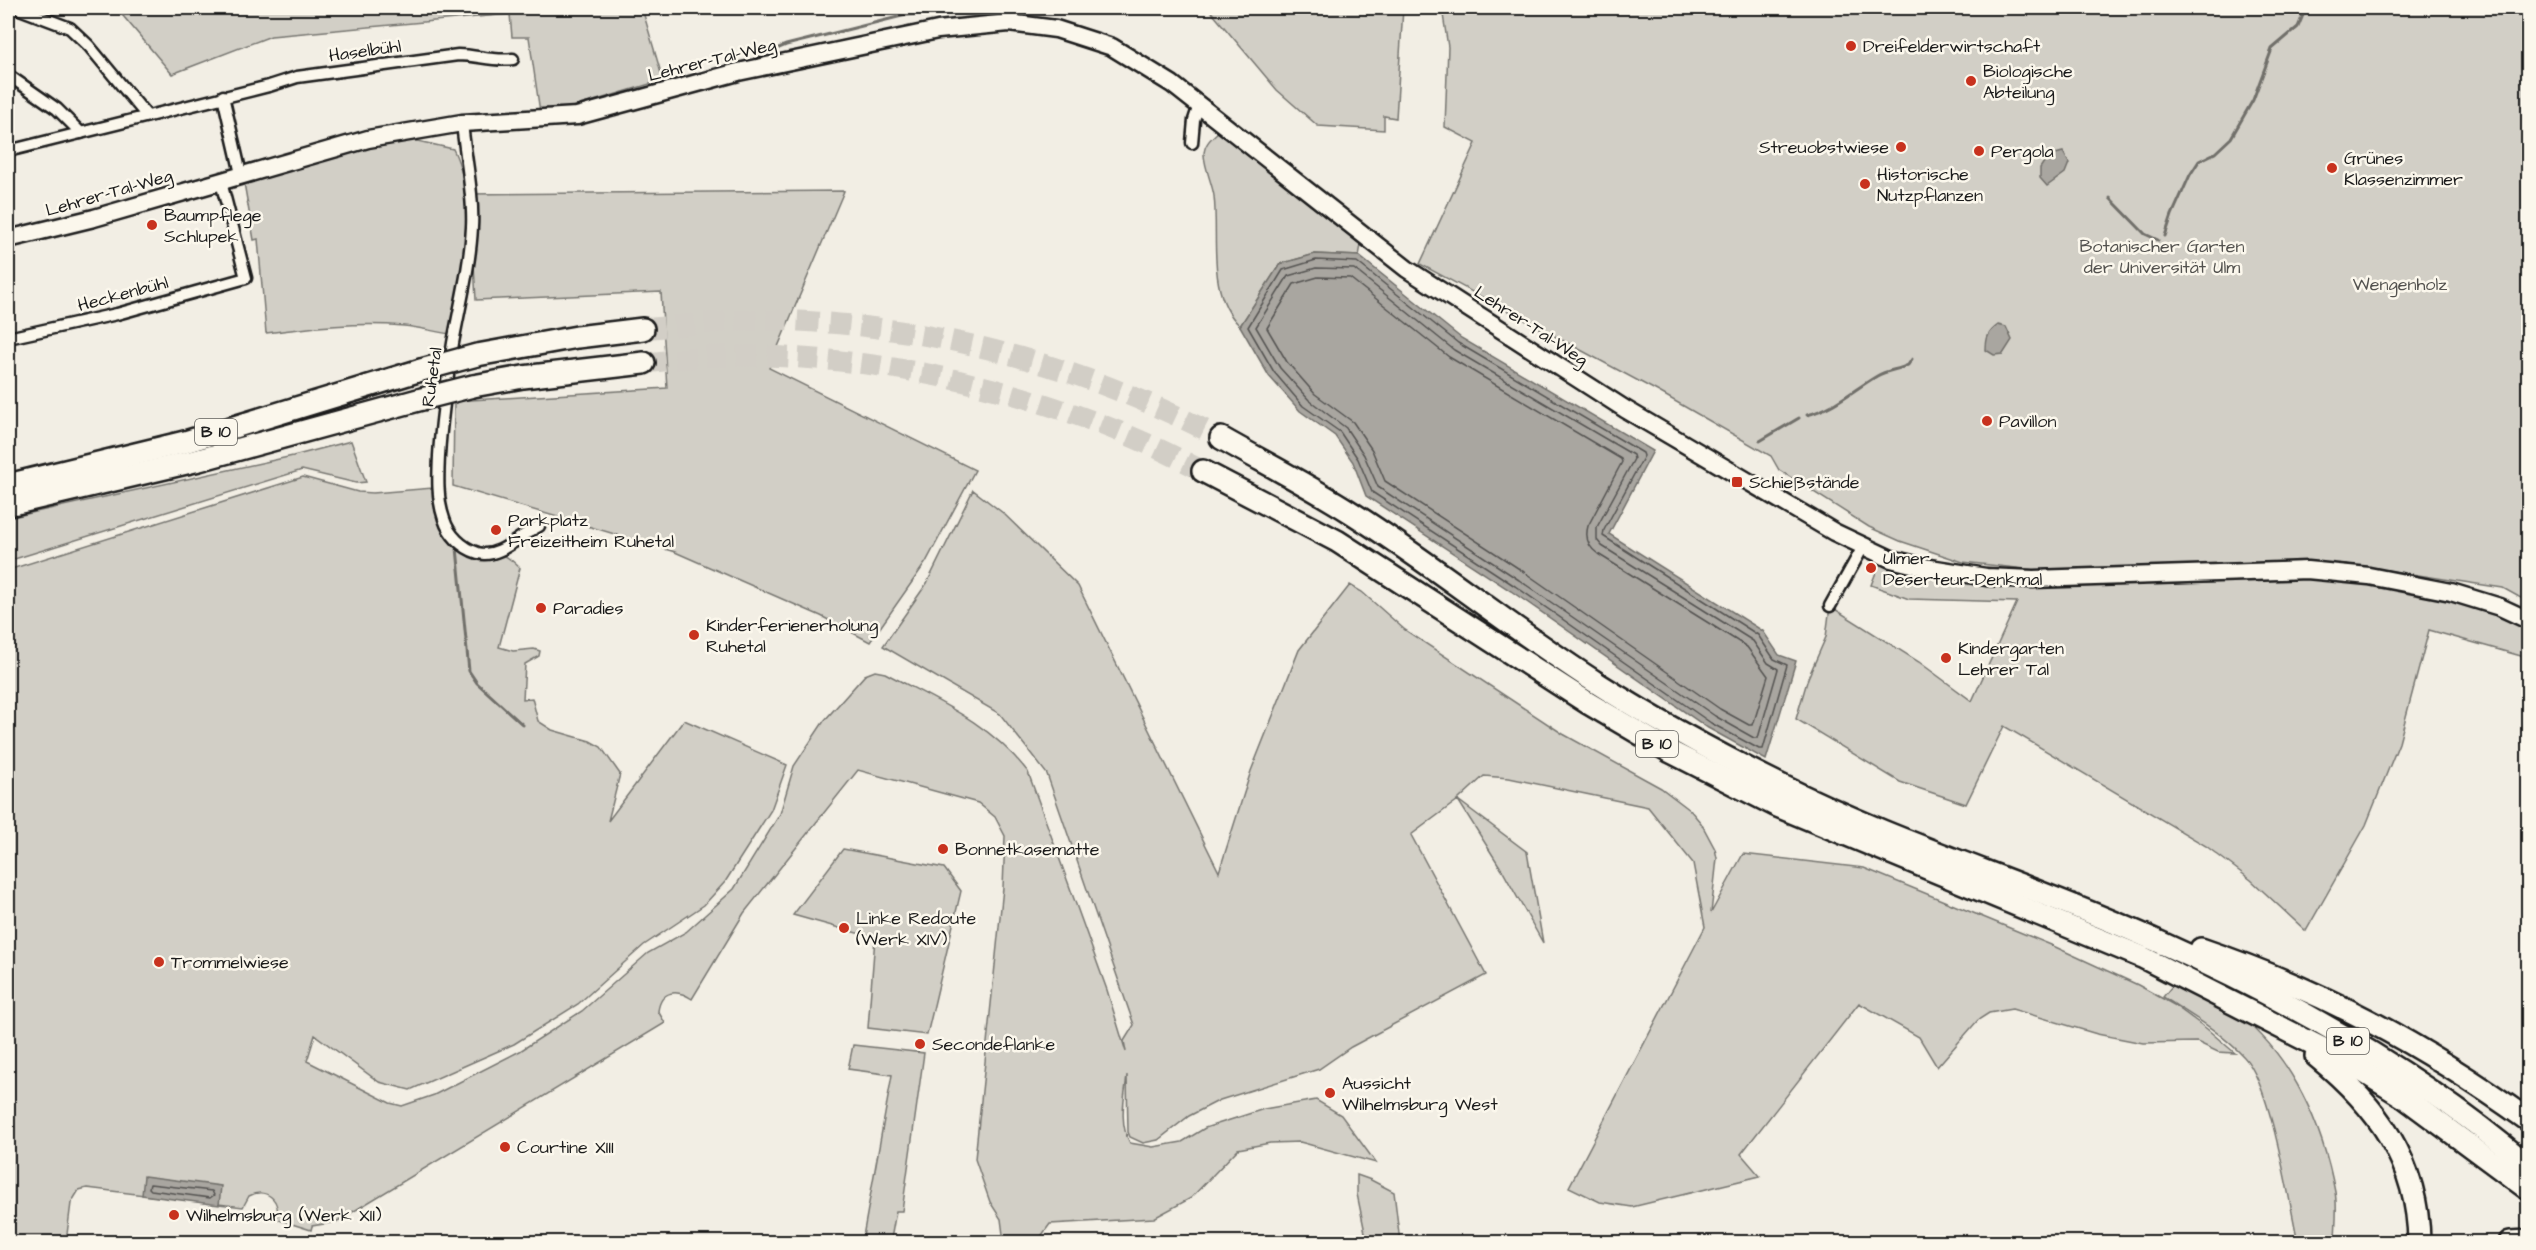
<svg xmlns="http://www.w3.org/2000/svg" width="2536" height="1250" font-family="'Architects Daughter',sans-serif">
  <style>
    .green { fill: #d2cfc6; stroke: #777671; stroke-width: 1.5 }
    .water { fill: #a9a6a0; stroke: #716f6b; stroke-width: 1.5 }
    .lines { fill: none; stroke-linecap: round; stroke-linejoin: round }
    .shore { stroke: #545351; stroke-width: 1.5 }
    .stream { stroke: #716f6b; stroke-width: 3 }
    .highway-tunnel { stroke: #d2cec6; stroke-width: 21; stroke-dasharray: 21 10; stroke-linecap: butt }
    .street-casing { stroke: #1c1c1c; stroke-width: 15 }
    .secondary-casing { stroke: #1c1c1c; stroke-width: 21 }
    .highway-casing { stroke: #1c1c1c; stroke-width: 26 }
    .street { stroke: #fbf7ec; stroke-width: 10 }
    .secondary { stroke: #fbf7ec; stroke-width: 16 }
    .highway { stroke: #fbf7ec; stroke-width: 21 }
    .highway-bridge-casing { stroke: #1c1c1c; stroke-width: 26; stroke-linecap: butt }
    .highway-bridge { stroke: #fbf7ec; stroke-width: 21 }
    .poi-dot { fill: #c8321e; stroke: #fbf7ec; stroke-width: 2 }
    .labels { text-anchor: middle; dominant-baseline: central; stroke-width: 5; stroke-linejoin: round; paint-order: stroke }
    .shield { fill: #fbf7ec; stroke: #5f5e5a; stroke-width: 1.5 }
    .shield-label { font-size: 16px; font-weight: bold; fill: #1c1c1c }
    .poi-label { font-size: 18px; fill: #1c1c1c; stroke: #fbf7ec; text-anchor: start }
    .street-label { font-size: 18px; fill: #1c1c1c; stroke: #fbf7ec }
    .park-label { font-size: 18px; fill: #53524f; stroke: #fbf7ec }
  </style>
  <rect width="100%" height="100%" fill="#f2eee4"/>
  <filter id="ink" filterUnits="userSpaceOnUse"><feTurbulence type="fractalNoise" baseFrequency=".0167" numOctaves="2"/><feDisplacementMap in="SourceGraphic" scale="12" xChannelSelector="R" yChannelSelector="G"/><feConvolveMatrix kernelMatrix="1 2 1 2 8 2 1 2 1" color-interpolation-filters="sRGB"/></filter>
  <g filter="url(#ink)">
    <!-- green -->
    <g class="green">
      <path d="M113 8H659L644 15 663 80 577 106 540 112 529 37H512L510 14 271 36 172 74 118 10Z"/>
      <path d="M1208 8H1403L1396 118 1384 116V130L1318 126 1277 90Z"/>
      <path d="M1442 8H2528V602L2503 588 2346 564 2044 571 1963 562 1900 541 1869 527 1779 470 1771 456 1659 392 1420 264 1476 143 1445 127 1448 47Z"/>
      <path d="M1218 132 1361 245 1359 256 1315 254 1280 264 1240 326C1206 293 1219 239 1214 196 1212 183 1205 169 1204 155 1204 145 1210 139 1218 132Z"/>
      <path d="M413 140 453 149C479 200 460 280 450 334 435 332 419 327 404 326 359 322 312 327 266 333L258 239 254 240 243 177 371 144Z"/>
      <path d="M844 191 769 368 975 470 926 562 870 642 821 616 675 552 453 486 454 401 667 388 661 292 476 300 470 194Z"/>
      <path d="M351 441 366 482 356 483 302 470 8 561V518L293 456Z"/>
      <path d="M303 477 358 492 373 493 433 488C437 519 446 554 483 559 506 562 496 545 520 568L499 647 513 651 534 649 540 651 539 656 525 664 523 699 532 698 538 721 552 730 590 741 601 747 620 774 608 821 684 720 787 765 771 810 725 882 704 905 644 945 578 1004 514 1044 410 1090 379 1082 315 1035 307 1061 390 1103 402 1106 434 1095 520 1051 582 1011 648 953 686 932 734 889 780 814 794 766 824 721 865 675 875 671 885 673C939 702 989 722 1028 772L1107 990 1126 1052 1124 1041 1134 1025 1047 774 1000 714 883 646 927 583 973 490 1003 513 1078 586 1219 872 1251 771 1299 650 1350 585 1362 592 1405 630 1563 734 1661 788 1690 810 1701 823 1715 849 1717 858 1711 913 1743 854 1864 868 2051 945 2138 985 2174 1005 2207 1029 2235 1053 2218 1052 2197 1042 2143 1043 2097 1034 2012 1009 1989 1013 1978 1020 1937 1067 1919 1037 1859 1003 1741 1154 1760 1176 1632 1207 1600 1202 1569 1187 1705 927 1693 863 1648 807 1509 778 1484 776 1458 800 1527 852 1543 943 1502 870 1458 800 1411 835 1486 975 1351 1047 1319 1069 1220 1100 1189 1116 1158 1140 1143 1143 1130 1137 1128 1132 1127 1075C1125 1096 1118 1123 1130 1143L1153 1147 1182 1142 1205 1128 1264 1109 1316 1100 1341 1115 1376 1163 1300 1142 1270 1143 1238 1149 1191 1198 1154 1218 1050 1224 1037 1242H1004L1001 1219 990 1202 975 1159 1003 888 1005 836 995 817 978 803 858 770 744 913 692 999C677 989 661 990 658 1011L665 1023 336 1222 312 1226 311 1230 276 1219C282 1200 266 1187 249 1196L243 1207 87 1188 79 1190 71 1203 66 1242H8V570Z"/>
      <path d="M1881 560 1944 580 1983 584 2115 585 2278 577 2357 581 2449 596 2494 613 2528 630V658L2429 630 2399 743 2366 825 2306 931 2251 880 2206 846 2004 726 1966 804 1900 782 1796 719 1808 678 1826 637 1830 606 1919 662 1972 701 2017 602 1909 599 1871 585Z"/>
      <path d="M843 849 944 868 961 891 927 1035 868 1028 875 938 793 915Z"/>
      <path d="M2173 985C2191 993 2225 1004 2239 1015 2293 1057 2323 1127 2335 1192 2338 1208 2335 1227 2335 1242H2298C2289 1201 2271 1085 2244 1057 2221 1032 2191 1015 2163 997Z"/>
      <path d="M853 1045 924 1053 902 1211H896L891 1239 896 1240V1242H862L892 1075 848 1069Z"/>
      <path d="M1357 1175 1371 1180 1394 1192 1400 1242H1367L1357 1194Z"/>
    </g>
    <!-- water -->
    <g class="water">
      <path d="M2063 152 2069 163 2065 173 2047 186 2040 178V168L2048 156Z"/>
      <path d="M1315 254 1359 256 1461 338 1653 451 1609 534 1763 631 1779 655 1796 661 1766 760 1708 728 1511 591 1366 496 1353 462 1335 436 1300 411 1269 376 1240 326 1280 264Z"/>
      <path d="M1998 325 2006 327 2012 340 2003 354 1994 355 1986 350C1986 338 1988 332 1998 325Z"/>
      <path d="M144 1176 221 1186 219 1205 142 1195Z"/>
    </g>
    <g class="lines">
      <!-- shore -->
      <g class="shore">
        <path d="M1316 260 1357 262 1458 343 1643 453 1644 456 1604 530 1603 536 1758 635 1774 659 1787 665 1763 749H1759L1711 723 1515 586 1372 492 1358 459 1340 432 1303 406 1274 372 1248 327 1283 270Z"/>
        <path d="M1316 268 1354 269 1454 350 1633 455 1634 459 1597 527V540L1602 546 1753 641 1768 663 1778 669 1758 738H1754L1715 716 1519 580 1378 487 1364 455 1346 428 1309 400 1280 368 1256 327 1288 276Z"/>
        <path d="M1318 277 1350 278 1449 357 1621 459 1622 462 1588 526C1585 537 1588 547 1598 554L1747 647 1768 676 1753 725H1749L1720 709 1524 572 1385 481 1372 450 1353 422 1315 394 1287 362 1267 328 1294 284Z"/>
        <path d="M150 1184 212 1191 214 1195 210 1198 151 1190 149 1188Z"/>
      </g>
      <!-- stream -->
      <g class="stream">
        <path d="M755 58 786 45 906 15 976 10H1012"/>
        <path d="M2110 198 2145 234 2158 240"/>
        <path d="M2165 236 2172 215 2190 175 2199 161 2215 153 2231 138 2253 100 2272 49 2298 27 2306 8"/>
        <path d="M1807 415C1835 408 1853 390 1877 376 1887 370 1898 370 1908 365L1912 359"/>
        <path d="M1760 441 1799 418"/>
        <path d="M457 548 469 671 477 683 523 725"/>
      </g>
      <!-- highway-tunnel -->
      <g class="highway-tunnel">
        <path d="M643 329C695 324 746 318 798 321 947 328 1090 369 1221 438"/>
        <path d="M644 363C670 361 696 356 721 356 888 353 1056 393 1203 471"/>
      </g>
      <!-- street casing -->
      <g class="street-casing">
        <g id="street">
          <path d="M17 8 70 28 89 46 147 116"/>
          <path d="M8 75 57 109 81 133"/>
          <path d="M223 96 241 174"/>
          <path d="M462 123C465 155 474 196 472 227 470 267 460 304 453 343 447 380 441 418 439 456 438 477 437 499 444 519 449 535 462 548 478 553 499 559 520 535 539 526"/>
          <path d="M1192 143 1194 120 1199 105"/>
          <path d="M8 151 269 86 297 77 458 55C477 55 494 62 513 59"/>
          <path d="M8 338 117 314 246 278 221 182"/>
          <path d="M1830 606 1863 547"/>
        </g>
      </g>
      <!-- secondary casing -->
      <g class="secondary-casing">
        <path id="secondary" d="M8 239 94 218 368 139 462 123 577 116 738 72 938 30 1009 23 1056 29 1112 47 1172 84 1407 269 1625 409 1834 532 1891 559 1924 567 1986 577 2033 579 2307 570 2369 576 2451 592 2500 607 2528 620"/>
      </g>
      <!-- highway casing -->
      <g class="highway-casing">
        <g id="highway">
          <path d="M477 355 577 337 643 329"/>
          <path d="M473 386 523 377 644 363"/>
          <path d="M1221 438C1265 463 1310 486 1352 513 1437 567 1515 631 1600 685 1658 722 1718 754 1778 784 1900 845 2031 884 2155 940 2287 999 2419 1072 2528 1166"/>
          <path d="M1203 471 1337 541 1588 703 1671 752 1775 805 2142 957 2343 1059 2404 1097 2528 1189"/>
          <path d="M8 485 185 442 421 370"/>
          <path d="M8 505 199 460 422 399"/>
          <path d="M2201 949C2324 991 2422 1044 2528 1120"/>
          <path d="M2316 1056C2377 1106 2418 1161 2419 1242"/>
          <path d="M2510 1242 2528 1241"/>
        </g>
      </g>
      <!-- street -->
      <use href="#street" class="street"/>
      <!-- secondary -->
      <use href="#secondary" class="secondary"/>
      <!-- highway -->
      <use href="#highway" class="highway"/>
      <!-- highway-bridge casing -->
      <g class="highway-bridge-casing">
        <g id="highway-bridge">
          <path d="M421 370 477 355"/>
          <path d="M422 399 473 386"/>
        </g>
      </g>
      <!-- highway-bridge -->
      <use href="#highway-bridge" class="highway-bridge"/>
    </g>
  </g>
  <!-- markers -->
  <g class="poi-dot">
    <circle cx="1851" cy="46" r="6"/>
    <circle cx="1971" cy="81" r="6"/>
    <circle cx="1901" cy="147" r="6"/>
    <circle cx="1979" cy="151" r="6"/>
    <circle cx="2332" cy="168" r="6"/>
    <circle cx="1865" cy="184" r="6"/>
    <circle cx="152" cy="225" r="6"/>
    <circle cx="1987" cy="421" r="6"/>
    <rect x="1731" y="476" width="12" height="12" rx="3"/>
    <circle cx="496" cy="530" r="6"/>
    <circle cx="1871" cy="568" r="6"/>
    <circle cx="541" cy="608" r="6"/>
    <circle cx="694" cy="635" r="6"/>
    <circle cx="1946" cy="658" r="6"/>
    <circle cx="943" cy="849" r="6"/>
    <circle cx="844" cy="928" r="6"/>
    <circle cx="159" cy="962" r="6"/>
    <circle cx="920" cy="1044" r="6"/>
    <circle cx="1330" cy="1093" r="6"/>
    <circle cx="505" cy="1147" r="6"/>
    <circle cx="174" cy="1215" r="6"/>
  </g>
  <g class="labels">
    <!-- shield labels -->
    <g class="shield">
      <rect x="195" y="419" width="42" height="26" rx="4.5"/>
      <rect x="1636" y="731" width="42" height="26" rx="4.5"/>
      <rect x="2327" y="1028" width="42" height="26" rx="4.5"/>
    </g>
    <g class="shield-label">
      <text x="216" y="432">B 10</text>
      <text x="1657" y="744">B 10</text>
      <text x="2348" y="1041">B 10</text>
    </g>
    <!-- poi labels -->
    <g class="poi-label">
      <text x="1863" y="46">Dreifelderwirtschaft</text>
      <text x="1983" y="71">Biologische<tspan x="1983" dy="21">Abteilung</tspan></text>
      <text x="1889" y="147" text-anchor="end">Streuobstwiese</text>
      <text x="1991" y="151">Pergola</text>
      <text x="2344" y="158">Grünes<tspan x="2344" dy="21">Klassenzimmer</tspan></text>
      <text x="1877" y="174">Historische<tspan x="1877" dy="21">Nutzpflanzen</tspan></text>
      <text x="164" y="215">Baumpflege<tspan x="164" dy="21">Schlupek</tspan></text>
      <text x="1999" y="421">Pavillon</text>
      <text x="1749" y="482">Schießstände</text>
      <text x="508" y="520">Parkplatz<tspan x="508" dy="21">Freizeitheim Ruhetal</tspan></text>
      <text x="1883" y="558">Ulmer<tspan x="1883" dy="21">Deserteur-Denkmal</tspan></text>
      <text x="553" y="608">Paradies</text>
      <text x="706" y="625">Kinderferienerholung<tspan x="706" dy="21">Ruhetal</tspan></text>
      <text x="1958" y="648">Kindergarten<tspan x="1958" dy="21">Lehrer Tal</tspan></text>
      <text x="955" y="849">Bonnetkasematte</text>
      <text x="856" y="918">Linke Redoute<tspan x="856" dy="21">(Werk XIV)</tspan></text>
      <text x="171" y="962">Trommelwiese</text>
      <text x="932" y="1044">Secondeflanke</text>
      <text x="1342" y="1083">Aussicht<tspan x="1342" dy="21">Wilhelmsburg West</tspan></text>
      <text x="517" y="1147">Courtine XIII</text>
      <text x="186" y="1215">Wilhelmsburg (Werk XII)</text>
    </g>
    <!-- street labels -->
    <g class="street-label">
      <text transform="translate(365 51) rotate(-8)">Haselbühl</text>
      <text transform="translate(712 60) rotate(-14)">Lehrer-Tal-Weg</text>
      <text transform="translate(109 193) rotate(-16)">Lehrer-Tal-Weg</text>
      <text transform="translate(123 294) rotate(-15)">Heckenbühl</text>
      <text transform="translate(1531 326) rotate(33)">Lehrer-Tal-Weg</text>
      <text transform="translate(432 377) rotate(-82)">Ruhetal</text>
    </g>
    <!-- park labels -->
    <g class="park-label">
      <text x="2162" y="246">Botanischer Garten<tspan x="2162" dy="21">der Universität Ulm</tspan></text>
      <text x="2400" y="284">Wengenholz</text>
    </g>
  </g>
  <!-- margin -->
  <rect width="2536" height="1250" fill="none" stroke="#fbf7ec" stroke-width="30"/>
  <rect x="15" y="15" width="2506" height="1220" fill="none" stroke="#1c1c1c" stroke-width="2" filter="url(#ink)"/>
</svg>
